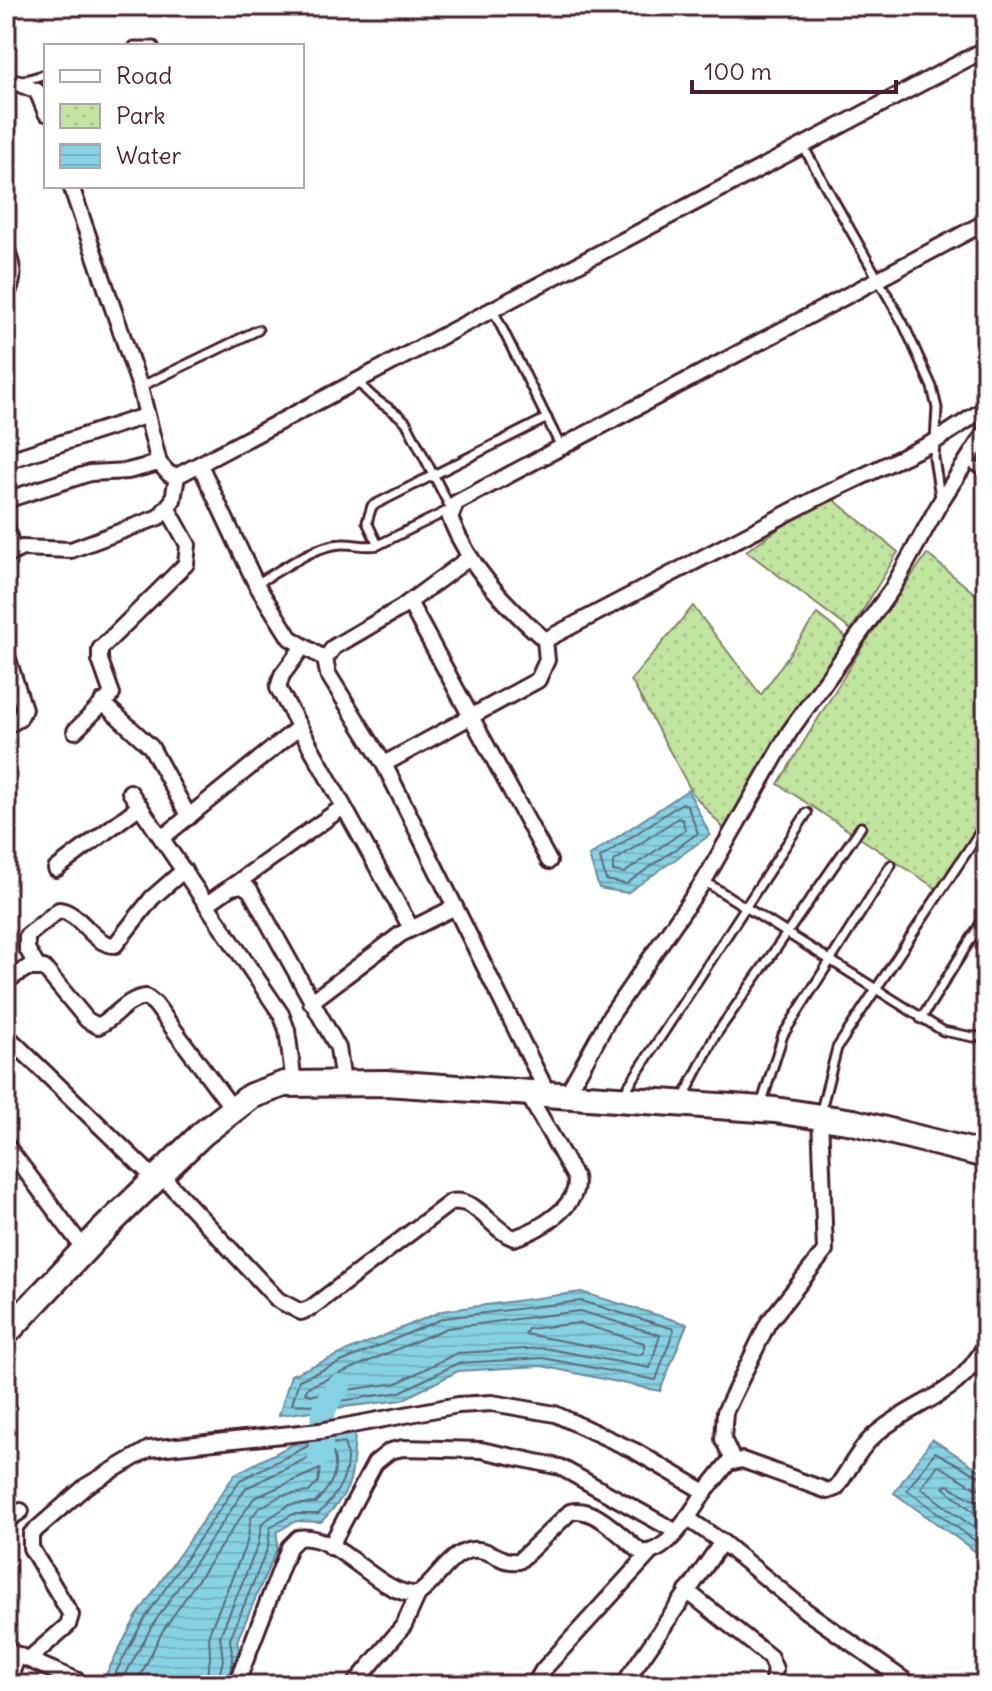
<svg xmlns="http://www.w3.org/2000/svg" width="992" height="1691" font-family="Delius,sans-serif">
  <style>
    .park { fill: url(#park-dots); stroke: #858265; stroke-width: 2 }
    .water { fill: url(#water-rules); stroke: #6d8a9a; stroke-width: 2 }
    .lines { fill: none; stroke-linecap: round; stroke-linejoin: round }
    .shore { stroke: #626775; stroke-width: 2 }
    .river { stroke: #85d2e4; stroke-width: 24 }
    .service-casing { stroke: #4a1f2b; stroke-width: 13 }
    .minor-casing { stroke: #4a1f2b; stroke-width: 20 }
    .primary-casing { stroke: #4a1f2b; stroke-width: 30 }
    .service { stroke: #fff; stroke-width: 7 }
    .minor { stroke: #fff; stroke-width: 14 }
    .primary { stroke: #fff; stroke-width: 24 }
  </style>
  <defs>
    <pattern id="park-dots" width="8" height="8" patternUnits="userSpaceOnUse" patternTransform="scale(2)"><rect width="8" height="8" fill="#c0e59f"/><path d="M2 2h.1M6 6h.1" fill="none" stroke="#a6c489" stroke-width="1.8" stroke-linecap="round"/></pattern>
    <pattern id="water-rules" width="6" height="5" patternUnits="userSpaceOnUse" patternTransform="scale(2)"><rect width="6" height="5" fill="#85d2e4"/><path d="M0 2.5h6" fill="none" stroke="#74b4c4"/></pattern>
  </defs>
  <rect width="100%" height="100%" fill="#fff"/>
  <filter id="ink" filterUnits="userSpaceOnUse"><feTurbulence type="fractalNoise" baseFrequency=".0125" numOctaves="2"/><feDisplacementMap in="SourceGraphic" scale="16" xChannelSelector="R" yChannelSelector="G"/><feConvolveMatrix kernelMatrix="1 2 1 2 8 2 1 2 1" color-interpolation-filters="sRGB"/></filter>
  <g filter="url(#ink)">
    <!-- park -->
    <g class="park">
      <path d="M828 495 898 552 851 630 746 551Z"/>
      <path d="M927 554 986 603V829L940 891 778 784 862 647Z"/>
      <path d="M693 606 761 695 817 614 850 640 749 802 724 829 693 794 631 680Z"/>
    </g>
    <!-- water -->
    <g class="water">
      <path d="M688 790 710 835 627 893 599 888 589 856Z"/>
      <path d="M581 1292 687 1324 660 1391 542 1366 458 1371 402 1400 279 1415 291 1375 442 1311Z"/>
      <path d="M355 1433C352 1479 354 1489 321 1522L296 1521 277 1532V1548L237 1641 242 1660 234 1685H119L103 1680 136 1617 235 1474 309 1436Z"/>
      <path d="M932 1439 986 1474V1559L894 1493Z"/>
    </g>
    <g class="lines">
      <!-- shore -->
      <g class="shore">
        <path d="M682 803 687 805 698 833 626 884 606 880 600 858Z"/>
        <path d="M678 818 683 820 685 830 624 873 613 871V862Z"/>
        <path d="M581 1301 674 1329 656 1380 543 1358 458 1363 400 1392 314 1405 292 1404 299 1380 444 1318Z"/>
        <path d="M580 1311 660 1335 650 1368 544 1348 457 1353 397 1383 312 1395 305 1393 308 1387 447 1328Z"/>
        <path d="M579 1323 644 1343V1352L639 1355 525 1334 528 1329Z"/>
        <path d="M986 1480 935 1452 907 1490 986 1549"/>
        <path d="M986 1490 974 1487 938 1465 921 1488 986 1537"/>
        <path d="M986 1502 971 1499 948 1485 943 1487 986 1522"/>
        <path d="M114 1685V1676L143 1621 240 1480 312 1444 344 1443C354 1470 337 1496 318 1514H293L270 1528 268 1547 230 1639 233 1660 227 1685"/>
        <path d="M124 1685V1677L152 1626 246 1488 316 1454 333 1453C340 1473 329 1489 315 1503L289 1505 262 1523 258 1545 220 1636 223 1660 217 1685"/>
        <path d="M136 1685 162 1632 254 1498 320 1469 318 1482 309 1492 282 1495 259 1508 251 1518 247 1542 209 1633 210 1659 205 1685"/>
      </g>
      <!-- river -->
      <path class="river" d="M320 1455C324 1425 316 1412 339 1386"/>
      <!-- service casing -->
      <g class="service-casing">
        <g id="service">
          <path d="M134 46H154"/>
          <path d="M19 82 46 74"/>
          <path d="M803 146 904 325 932 387 937 408 934 458 940 497"/>
          <path d="M493 310 561 447"/>
          <path d="M140 387 258 330"/>
          <path d="M968 462 986 473"/>
          <path d="M378 545 367 522 372 506 547 418"/>
          <path d="M256 584C280 571 312 546 341 544 354 543 364 548 378 545L451 509 406 422C389 405 375 404 358 381"/>
          <path d="M704 881 943 1031 973 1037 986 1036"/>
          <path d="M921 1019 986 915"/>
          <path d="M622 1096 807 813"/>
          <path d="M683 1099 715 1036 861 827"/>
          <path d="M761 1105 783 1035 891 865"/>
          <path d="M820 1114 837 1048 986 823"/>
        </g>
      </g>
      <!-- minor casing -->
      <g class="minor-casing">
        <g id="minor">
          <path d="M6 85 17 83 37 91 46 113"/>
          <path d="M71 186 140 387 159 463 169 474 177 476 986 49"/>
          <path d="M986 222 456 503 450 518C470 568 505 605 545 640L815 499 934 442 986 408"/>
          <path d="M6 247C12 266 17 277 6 295"/>
          <path d="M6 461 145 416"/>
          <path d="M200 465 256 584 290 638 325 659"/>
          <path d="M6 500 90 473 128 471 159 463"/>
          <path d="M6 525 13 552"/>
          <path d="M6 556 22 548 71 550 159 517 173 500 177 476"/>
          <path d="M469 558 401 608 334 647 325 659 328 674 384 764 547 1092"/>
          <path d="M409 602 549 861"/>
          <path d="M302 648 282 675 278 688 411 928"/>
          <path d="M102 702 151 747 189 817"/>
          <path d="M6 726 19 719 24 709 7 656"/>
          <path d="M75 731 112 694 100 660V649L186 564 188 545 168 509"/>
          <path d="M384 764 538 680 547 660 545 640"/>
          <path d="M130 792 281 1014 287 1030 294 1083"/>
          <path d="M162 838 298 728"/>
          <path d="M56 869 140 806"/>
          <path d="M231 887 343 807"/>
          <path d="M207 904 231 887 242 885 250 890 338 1048 343 1082"/>
          <path d="M37 966 27 949V936L59 910C82 913 92 945 115 945L152 898 184 870"/>
          <path d="M6 981 27 968H44L87 1020 98 1026C116 1018 125 999 146 997L155 1004 232 1108"/>
          <path d="M311 1002 401 934 455 907"/>
          <path d="M6 1035 155 1179"/>
          <path d="M567 1094 609 1018 704 881 790 731 892 589 941 501 986 431"/>
          <path d="M6 1145 84 1249"/>
          <path d="M160 1174 278 1300 301 1312 311 1308 451 1202C477 1197 491 1230 514 1238 539 1230 582 1205 575 1177L526 1091"/>
          <path d="M733 1460 723 1439 725 1412 768 1323 825 1251 820 1116"/>
          <path d="M687 1518 722 1542 806 1611 911 1685"/>
          <path d="M6 1521 21 1511"/>
          <path d="M330 1547 375 1463 390 1451 403 1448 481 1450 560 1467 675 1531"/>
          <path d="M687 1591 770 1657 775 1669 772 1685"/>
          <path d="M6 1650 78 1681 76 1685"/>
          <path d="M30 1658 68 1625 71 1615 31 1548V1534L86 1486 149 1449 320 1431 458 1405 492 1403 555 1414 635 1451 705 1492 728 1463 742 1460 828 1491 836 1488C850 1469 859 1448 877 1433 920 1397 957 1399 986 1344"/>
          <path d="M7 1685 18 1655"/>
          <path d="M236 1685 289 1547 298 1538C339 1532 379 1597 418 1594 439 1581 454 1542 484 1551 498 1555 504 1563 519 1561L570 1512C595 1505 622 1538 641 1552 667 1557 692 1510 705 1492"/>
          <path d="M354 1685 404 1625 418 1594"/>
          <path d="M534 1685 543 1670 649 1554"/>
          <path d="M623 1685 722 1542"/>
        </g>
      </g>
      <!-- primary casing -->
      <g class="primary-casing">
        <path id="primary" d="M6 1333 103 1230 202 1134 251 1096 284 1084 386 1083 775 1110 853 1122 986 1155"/>
      </g>
      <!-- service -->
      <use href="#service" class="service"/>
      <!-- minor -->
      <use href="#minor" class="minor"/>
      <!-- primary -->
      <use href="#primary" class="primary"/>
    </g>
  </g>
  <!-- margin -->
  <rect width="992" height="1691" fill="none" stroke="#fff" stroke-width="32"/>
  <rect x="16" y="16" width="960" height="1659" fill="none" stroke="#4a1f2b" stroke-width="3" filter="url(#ink)"/>
  <!-- legend -->
  <rect x="44" y="44" width="260" height="144" fill="#ffffff" stroke="#b7a5aa" stroke-width="2"/>
  <rect x="60" y="70" width="40" height="12" fill="#ffffff" stroke="#b7a5aa" stroke-width="2"/>
  <text x="116" y="84" font-size="24" fill="#4a1f2b">Road</text>
  <rect x="60" y="104" width="40" height="24" fill="url(#park-dots)" stroke="#b7a5aa" stroke-width="2"/>
  <text x="116" y="124" font-size="24" fill="#4a1f2b">Park</text>
  <rect x="60" y="144" width="40" height="24" fill="url(#water-rules)" stroke="#b7a5aa" stroke-width="2"/>
  <text x="116" y="164" font-size="24" fill="#4a1f2b">Water</text>
  <!-- scale -->
  <path d="M692 80v12h204v-12" fill="none" stroke="#4a1f2b" stroke-width="4"/>
  <text x="704" y="80" font-size="24" fill="#4a1f2b" stroke="#ffffff" stroke-width="6" paint-order="stroke">100 m</text>
</svg>
